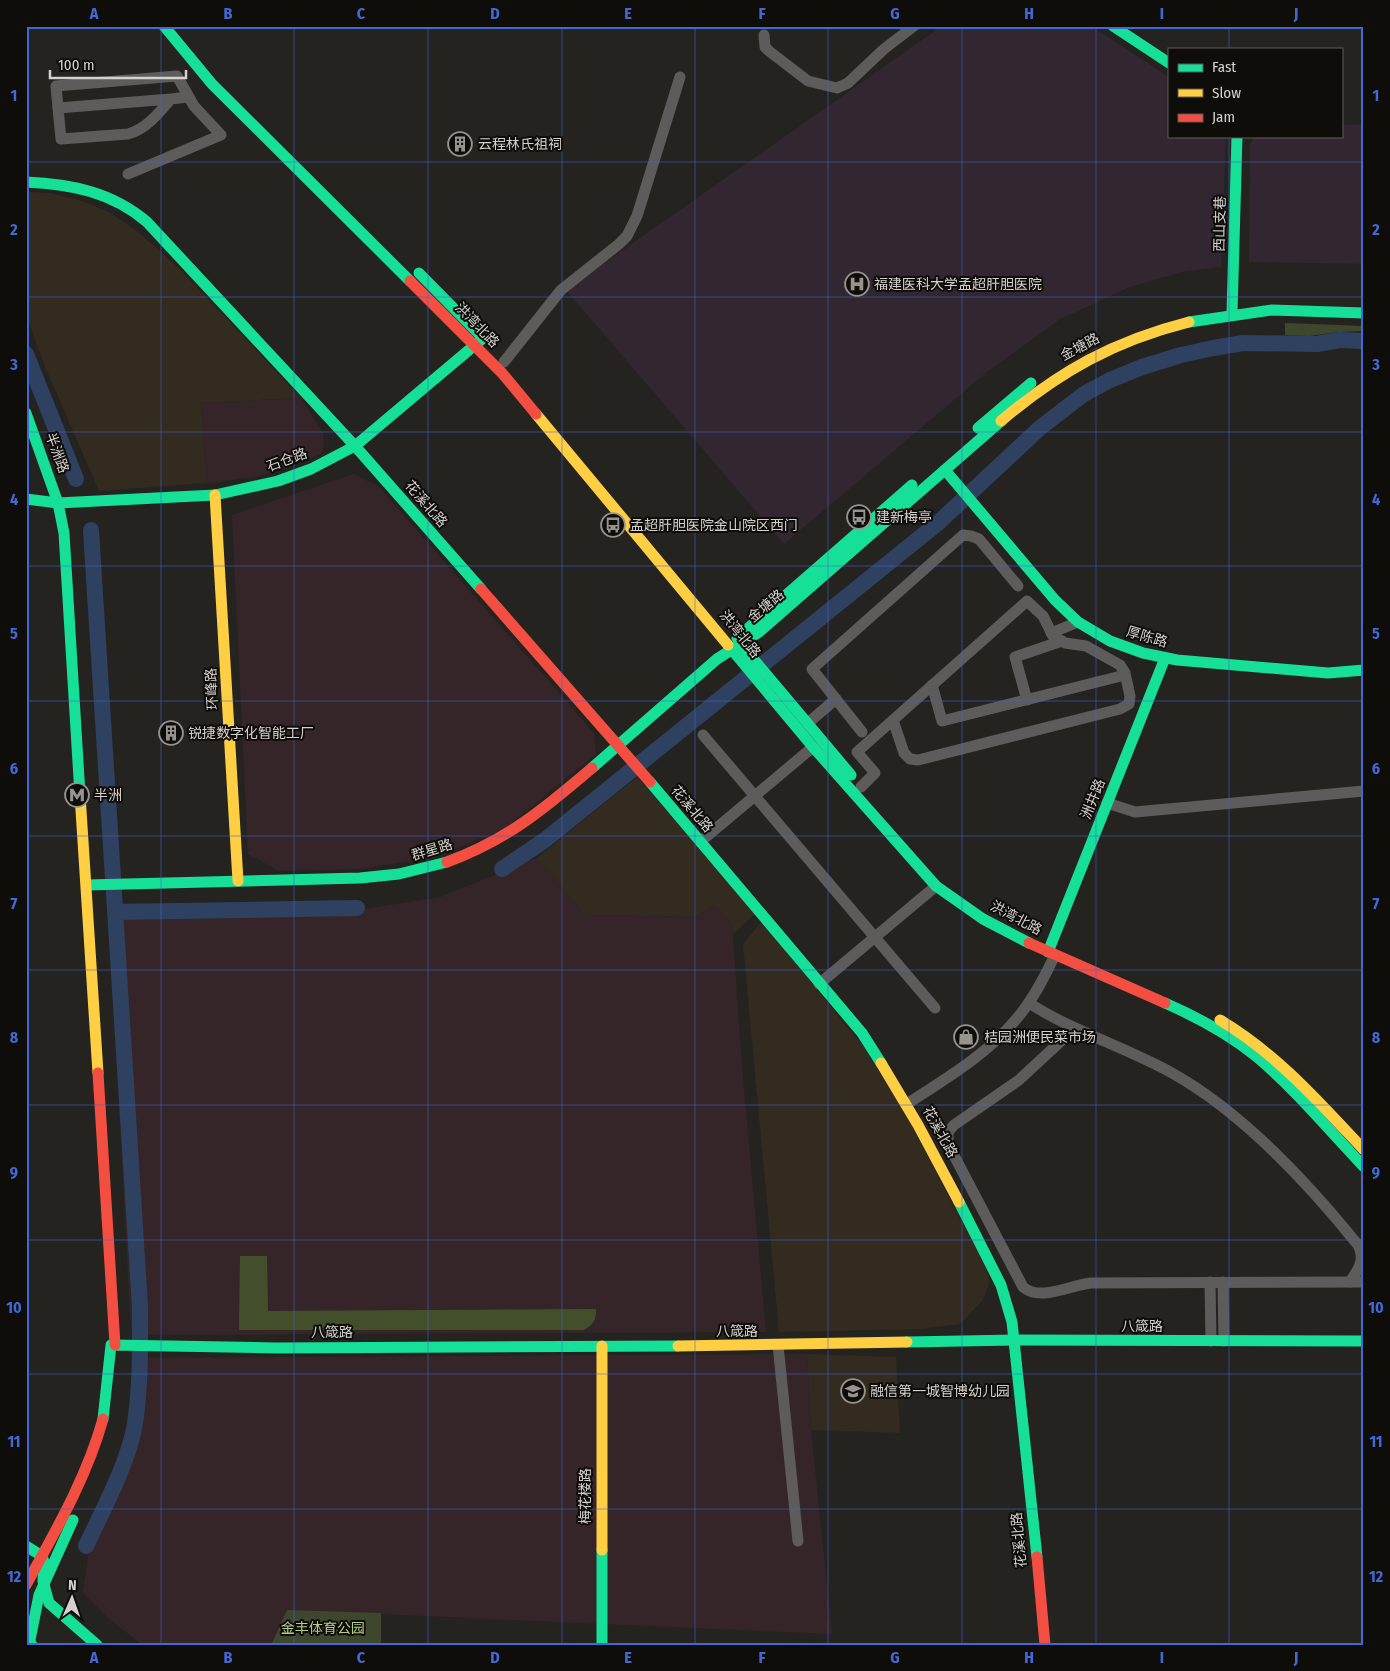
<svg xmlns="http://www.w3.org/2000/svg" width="1390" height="1671" font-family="'Fira Sans Condensed','Noto Sans SC',sans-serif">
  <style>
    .built { fill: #332a20 }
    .industrial { fill: #352529 }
    .medical { fill: #322630 }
    .green { fill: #3e472e }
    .forest { fill: #434f2b }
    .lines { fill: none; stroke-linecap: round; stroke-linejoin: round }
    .river { stroke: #2f4161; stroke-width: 16 }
    .street { stroke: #5d5c5b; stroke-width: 11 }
    .fast { stroke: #16e098; stroke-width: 11 }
    .slow { stroke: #ffcf43; stroke-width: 11 }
    .jam { stroke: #f24e42; stroke-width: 11 }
    .fast-bridge { stroke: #16e098; stroke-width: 11 }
    .grid { fill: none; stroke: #4268d6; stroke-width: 1; stroke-opacity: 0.55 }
    .labels { text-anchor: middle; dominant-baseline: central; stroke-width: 4; stroke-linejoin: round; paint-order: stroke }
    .poi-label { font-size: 14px; fill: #d4d1cd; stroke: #0f0d0a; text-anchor: start }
    .street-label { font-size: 14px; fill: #d4d1cd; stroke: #0f0d0a }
    .park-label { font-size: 14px; fill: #b3cc88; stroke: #0f0d0a }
    .neatline { fill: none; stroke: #4268d6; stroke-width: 2 }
    .grid-label { font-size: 16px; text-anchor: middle; font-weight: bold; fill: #4268d6 }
  </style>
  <rect width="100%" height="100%" fill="#252320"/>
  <!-- built -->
  <g class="built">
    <path d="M26 192 50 193 83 201 109 212 137 231 179 268 301 398 201 403 207 483 99 491 46 369 26 316Z"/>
    <path d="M637 777 756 913 733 934 732 924 715 905 695 917 585 915 537 858Z"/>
    <path d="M762 921 862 1045 902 1107 984 1264 990 1281 983 1300 960 1324 921 1329 779 1332 743 944Z"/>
    <path d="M807 1354 896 1357 900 1433 811 1430Z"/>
  </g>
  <!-- industrial -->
  <g class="industrial">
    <path d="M301 398 323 433 324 446 321 454 257 477 207 483 201 403Z"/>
    <path d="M354 474 379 487 594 733 596 754 504 829 433 858 361 869 279 871 248 854 232 515Z"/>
    <path d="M537 858 585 915 695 917 715 905 732 924 742 1067 766 1332 139 1335 131 1329 109 924 117 917 359 910 440 897Z"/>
    <path d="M807 1354 811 1430 832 1634 287 1610 271 1645H143L110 1620 83 1593 90 1541 120 1449 134 1417 136 1358Z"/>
  </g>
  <!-- medical -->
  <g class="medical">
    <path d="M942 26H1091L1169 77V136H1226L1221 267 1181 272 1130 287 1060 319 987 372 784 544 566 290Z"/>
    <path d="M1341 124 1364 125V264L1249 262 1250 146 1253 138 1254 136H1341Z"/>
  </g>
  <!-- green -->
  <g class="green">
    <path d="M1285 323 1364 326V331L1339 332 1309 336 1285 335Z"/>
    <path d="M287 1610 381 1613V1645H271Z"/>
  </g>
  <!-- forest -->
  <path class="forest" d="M240 1256H267L268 1311 596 1309C596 1320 594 1324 584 1330H239Z"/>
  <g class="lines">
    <!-- river -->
    <g class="river">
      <path d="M26 354 76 479"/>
      <path d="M502 869 545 840 938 523 1041 427 1084 394 1110 380 1142 367 1181 355 1213 348 1243 343 1317 344 1340 340 1364 341"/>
      <path d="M115 912 357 908"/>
      <path d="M86 1546C102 1512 127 1465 134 1429 141 1388 140 1347 140 1306L91 530"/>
    </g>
    <!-- street -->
    <g class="street">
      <path d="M764 35 765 47 769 51 808 81 837 88 848 83 884 49 914 26"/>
      <path d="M171 99C159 113 146 129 128 134L61 139 58 108 171 99 188 97"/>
      <path d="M58 108 56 86 177 76 194 106 221 135 128 174"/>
      <path d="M504 362 561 290 619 244 627 236 637 216 680 77"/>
      <path d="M1051 633 1078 622"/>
      <path d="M932 685 942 721 1125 675"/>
      <path d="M1027 700 1015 657 1062 641"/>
      <path d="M808 723 836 699"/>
      <path d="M862 732 812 669 963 535 971 536 979 539 1018 586"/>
      <path d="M703 735 935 1008"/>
      <path d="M861 787 875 773 857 752 1027 601 1043 616 1053 636 1065 643 1086 646 1120 665 1125 673 1130 696 1129 704 1120 709 918 760 910 759 904 753 893 720"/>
      <path d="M1107 803 1135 812 1364 791"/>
      <path d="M700 842 813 747"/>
      <path d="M819 984 936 886"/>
      <path d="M1029 1003C1074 1032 1125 1047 1172 1073 1242 1112 1308 1183 1358 1245 1366 1259 1358 1270 1350 1282"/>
      <path d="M1074 1029 1019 1080 954 1125 948 1132V1144L1023 1287C1040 1302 1070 1285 1091 1283L1364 1282"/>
      <path d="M907 1104C947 1078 988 1054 1018 1017 1034 998 1045 976 1055 955"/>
      <path d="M1210 1282 1211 1341"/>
      <path d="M1223 1282 1224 1341"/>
      <path d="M778 1345 798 1541"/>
    </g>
    <!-- fast -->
    <g class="fast">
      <path d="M164 26 212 84 410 281"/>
      <path d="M1113 26 1169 63"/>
      <path d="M26 182C71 184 112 192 147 222L355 446 481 589"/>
      <path d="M419 273 482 337"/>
      <path d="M1232 313 1237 136"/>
      <path d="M1189 322 1272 310 1364 313"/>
      <path d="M26 413 58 503 64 533 80 795"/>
      <path d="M978 428 1031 383"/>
      <path d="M945 470 1055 600 1078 622 1110 641 1143 653 1177 660 1328 673 1364 670"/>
      <path d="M26 499 58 503 215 495 278 481 311 469 355 446 482 339"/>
      <path d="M737 638 912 485"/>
      <path d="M728 645 813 747 936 886 983 919 1029 943"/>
      <path d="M745 649 851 775"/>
      <path d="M592 768 717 659 759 632 1001 421"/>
      <path d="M650 782 862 1033 881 1063"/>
      <path d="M87 885 360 878 399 874 447 862"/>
      <path d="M1048 952 1165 658"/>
      <path d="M1165 1003C1197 1017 1230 1035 1257 1057 1296 1090 1329 1130 1364 1167"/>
      <path d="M959 1202 1001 1285 1012 1322 1037 1557"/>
      <path d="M907 1342 1015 1340 1364 1341"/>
      <path d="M103 1419 111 1345 277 1348 678 1346"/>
      <path d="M26 1546 42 1556 44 1562 43 1581 49 1603 97 1645"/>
      <path d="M602 1550V1645"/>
      <path d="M29 1645 39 1595 73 1520"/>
    </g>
    <!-- slow -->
    <g class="slow">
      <path d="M536 414 728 645"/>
      <path d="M1001 421C1060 371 1114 341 1189 322"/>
      <path d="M215 495 238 881"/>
      <path d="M80 795 98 1073"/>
      <path d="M1220 1020C1277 1054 1319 1102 1364 1150"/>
      <path d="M881 1063 918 1125 959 1202"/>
      <path d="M602 1346V1550"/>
      <path d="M678 1346 907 1342"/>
    </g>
    <!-- jam -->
    <g class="jam">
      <path d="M410 281 502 373 536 414"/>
      <path d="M481 589 650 782"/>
      <path d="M447 862C507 840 544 809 592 768"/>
      <path d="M1029 943 1165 1003"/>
      <path d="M98 1073 115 1345"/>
      <path d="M1037 1557 1045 1645"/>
      <path d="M26 1585C55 1532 87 1477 103 1419"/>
    </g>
    <!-- fast-bridge -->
    <path class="fast-bridge" d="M26 1640 32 1645"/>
  </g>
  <!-- grid -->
  <path class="grid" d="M161 26V1645M294 26V1645M428 26V1645M562 26V1645M695 26V1645M828 26V1645M962 26V1645M1096 26V1645M1229 26V49M1229 136V1645M26 162H1364M26 297H1364M26 432H1364M26 566H1364M26 701H1364M26 836H1364M26 970H1364M26 1105H1364M26 1240H1364M26 1374H1364M26 1509H1364"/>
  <!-- icons -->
  <defs>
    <g id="building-ring" transform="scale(1.25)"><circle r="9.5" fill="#0f0d0a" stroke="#979490" stroke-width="1.5"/><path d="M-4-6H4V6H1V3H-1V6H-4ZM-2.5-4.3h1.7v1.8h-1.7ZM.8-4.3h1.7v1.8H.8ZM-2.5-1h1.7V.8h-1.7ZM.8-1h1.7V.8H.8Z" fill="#979490"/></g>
    <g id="hospital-ring" transform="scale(1.25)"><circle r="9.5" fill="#0f0d0a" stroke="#979490" stroke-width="1.5"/><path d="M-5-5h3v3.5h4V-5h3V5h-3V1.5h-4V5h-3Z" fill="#979490"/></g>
    <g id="bus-ring" transform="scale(1.25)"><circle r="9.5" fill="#0f0d0a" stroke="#979490" stroke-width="1.5"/><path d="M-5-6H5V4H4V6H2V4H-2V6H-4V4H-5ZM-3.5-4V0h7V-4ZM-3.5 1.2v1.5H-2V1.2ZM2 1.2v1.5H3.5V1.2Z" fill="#979490"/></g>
    <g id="metro-ring" transform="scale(1.25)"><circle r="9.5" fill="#0f0d0a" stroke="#979490" stroke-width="1.5"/><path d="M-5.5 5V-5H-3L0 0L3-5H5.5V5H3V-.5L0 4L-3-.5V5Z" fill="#979490"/></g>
    <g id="shop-ring" transform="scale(1.25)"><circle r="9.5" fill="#0f0d0a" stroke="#979490" stroke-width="1.5"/><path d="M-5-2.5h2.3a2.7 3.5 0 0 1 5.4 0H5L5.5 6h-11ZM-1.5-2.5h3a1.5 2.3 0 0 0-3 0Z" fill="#979490"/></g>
    <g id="school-ring" transform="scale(1.25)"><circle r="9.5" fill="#0f0d0a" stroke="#979490" stroke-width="1.5"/><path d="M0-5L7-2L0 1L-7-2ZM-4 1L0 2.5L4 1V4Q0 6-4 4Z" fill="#979490"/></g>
  </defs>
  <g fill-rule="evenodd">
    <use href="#building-ring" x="460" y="144"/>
    <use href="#hospital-ring" x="857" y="284"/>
    <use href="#bus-ring" x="859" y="517"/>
    <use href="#bus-ring" x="613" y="525"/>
    <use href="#building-ring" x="171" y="733"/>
    <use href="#metro-ring" x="77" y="795"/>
    <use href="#shop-ring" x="966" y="1037"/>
    <use href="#school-ring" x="853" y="1391"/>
  </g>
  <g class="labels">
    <!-- poi labels -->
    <g class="poi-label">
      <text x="478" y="144">云程林氏祖祠</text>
      <text x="874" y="284">福建医科大学孟超肝胆医院</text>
      <text x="876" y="517">建新梅亭</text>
      <text x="630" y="525">孟超肝胆医院金山院区西门</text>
      <text x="188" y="733">锐捷数字化智能工厂</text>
      <text x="94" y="795">半洲</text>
      <text x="984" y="1037">桔园洲便民菜市场</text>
      <text x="870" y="1391">融信第一城智博幼儿园</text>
    </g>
    <!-- street labels -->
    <g class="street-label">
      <text transform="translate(1220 224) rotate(-89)">西山支巷</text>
      <text transform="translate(477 325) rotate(46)">洪湾北路</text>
      <text transform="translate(1080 347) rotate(-28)">金塘路</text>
      <text transform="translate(57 453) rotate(70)">半洲路</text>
      <text transform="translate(287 460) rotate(-20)">石仓路</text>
      <text transform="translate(426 504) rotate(49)">花溪北路</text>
      <text transform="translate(766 606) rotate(-40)">金塘路</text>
      <text transform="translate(740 634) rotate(51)">洪湾北路</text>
      <text transform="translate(1147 637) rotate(16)">厚陈路</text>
      <text transform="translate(212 689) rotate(-93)">环峰路</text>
      <text transform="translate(1093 799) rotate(-68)">洲井路</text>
      <text transform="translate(692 809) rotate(50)">花溪北路</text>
      <text transform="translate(432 850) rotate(-17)">群星路</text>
      <text transform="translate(1016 918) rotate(28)">洪湾北路</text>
      <text transform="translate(940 1132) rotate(61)">花溪北路</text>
      <text x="1142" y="1326">八箴路</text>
      <text x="737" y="1331">八箴路</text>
      <text x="332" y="1332">八箴路</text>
      <text transform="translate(585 1496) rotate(-90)">梅花楼路</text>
      <text transform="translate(1019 1540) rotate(-95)">花溪北路</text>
    </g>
    <!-- park labels -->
    <g class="park-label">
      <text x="323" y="1628">金丰体育公园</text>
    </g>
  </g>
  <!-- border -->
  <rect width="1390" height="1671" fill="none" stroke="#0f0d0a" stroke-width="55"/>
  <!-- legend -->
  <rect x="1168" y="48" width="175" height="90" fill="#0f0d0a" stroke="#5e5b58"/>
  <rect x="1178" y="64" width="25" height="8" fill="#16e098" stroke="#5e5b58"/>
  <text x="1212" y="72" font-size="15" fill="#d4d1cd">Fast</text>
  <rect x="1178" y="89" width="25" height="8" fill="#ffcf43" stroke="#5e5b58"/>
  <text x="1212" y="98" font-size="15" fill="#d4d1cd">Slow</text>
  <rect x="1178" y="114" width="25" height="8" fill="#f24e42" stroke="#5e5b58"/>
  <text x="1212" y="122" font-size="15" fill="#d4d1cd">Jam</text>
  <!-- north arrow -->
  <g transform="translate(72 1598) rotate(2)" stroke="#0f0d0a" stroke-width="4" paint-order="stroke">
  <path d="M0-4L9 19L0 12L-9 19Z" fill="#d4d1cd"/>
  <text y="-8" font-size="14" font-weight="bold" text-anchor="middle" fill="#d4d1cd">N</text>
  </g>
  <!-- scale -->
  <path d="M50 70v8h136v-8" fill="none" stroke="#d4d1cd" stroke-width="2.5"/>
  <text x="58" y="70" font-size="15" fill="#d4d1cd" stroke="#0f0d0a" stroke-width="4" paint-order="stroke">100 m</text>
  <rect x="28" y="28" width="1334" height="1616" class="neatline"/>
  <g class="grid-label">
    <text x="94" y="19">A</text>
    <text x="228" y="19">B</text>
    <text x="361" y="19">C</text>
    <text x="495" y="19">D</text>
    <text x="628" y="19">E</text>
    <text x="762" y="19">F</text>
    <text x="895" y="19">G</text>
    <text x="1029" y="19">H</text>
    <text x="1162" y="19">I</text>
    <text x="1296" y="19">J</text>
    <text x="14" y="101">1</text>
    <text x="1376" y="101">1</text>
    <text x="14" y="235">2</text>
    <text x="1376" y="235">2</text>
    <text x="14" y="370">3</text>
    <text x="1376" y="370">3</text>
    <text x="14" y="505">4</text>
    <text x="1376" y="505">4</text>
    <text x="14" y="639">5</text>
    <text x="1376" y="639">5</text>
    <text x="14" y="774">6</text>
    <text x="1376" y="774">6</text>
    <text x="14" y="909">7</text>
    <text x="1376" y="909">7</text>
    <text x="14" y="1043">8</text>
    <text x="1376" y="1043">8</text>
    <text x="14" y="1178">9</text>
    <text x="1376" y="1178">9</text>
    <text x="14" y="1313">10</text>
    <text x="1376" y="1313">10</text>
    <text x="14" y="1447">11</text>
    <text x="1376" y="1447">11</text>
    <text x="14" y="1582">12</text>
    <text x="1376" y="1582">12</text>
    <text x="94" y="1663">A</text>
    <text x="228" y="1663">B</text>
    <text x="361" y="1663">C</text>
    <text x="495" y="1663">D</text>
    <text x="628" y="1663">E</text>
    <text x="762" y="1663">F</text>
    <text x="895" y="1663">G</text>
    <text x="1029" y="1663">H</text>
    <text x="1162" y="1663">I</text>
    <text x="1296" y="1663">J</text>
  </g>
</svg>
